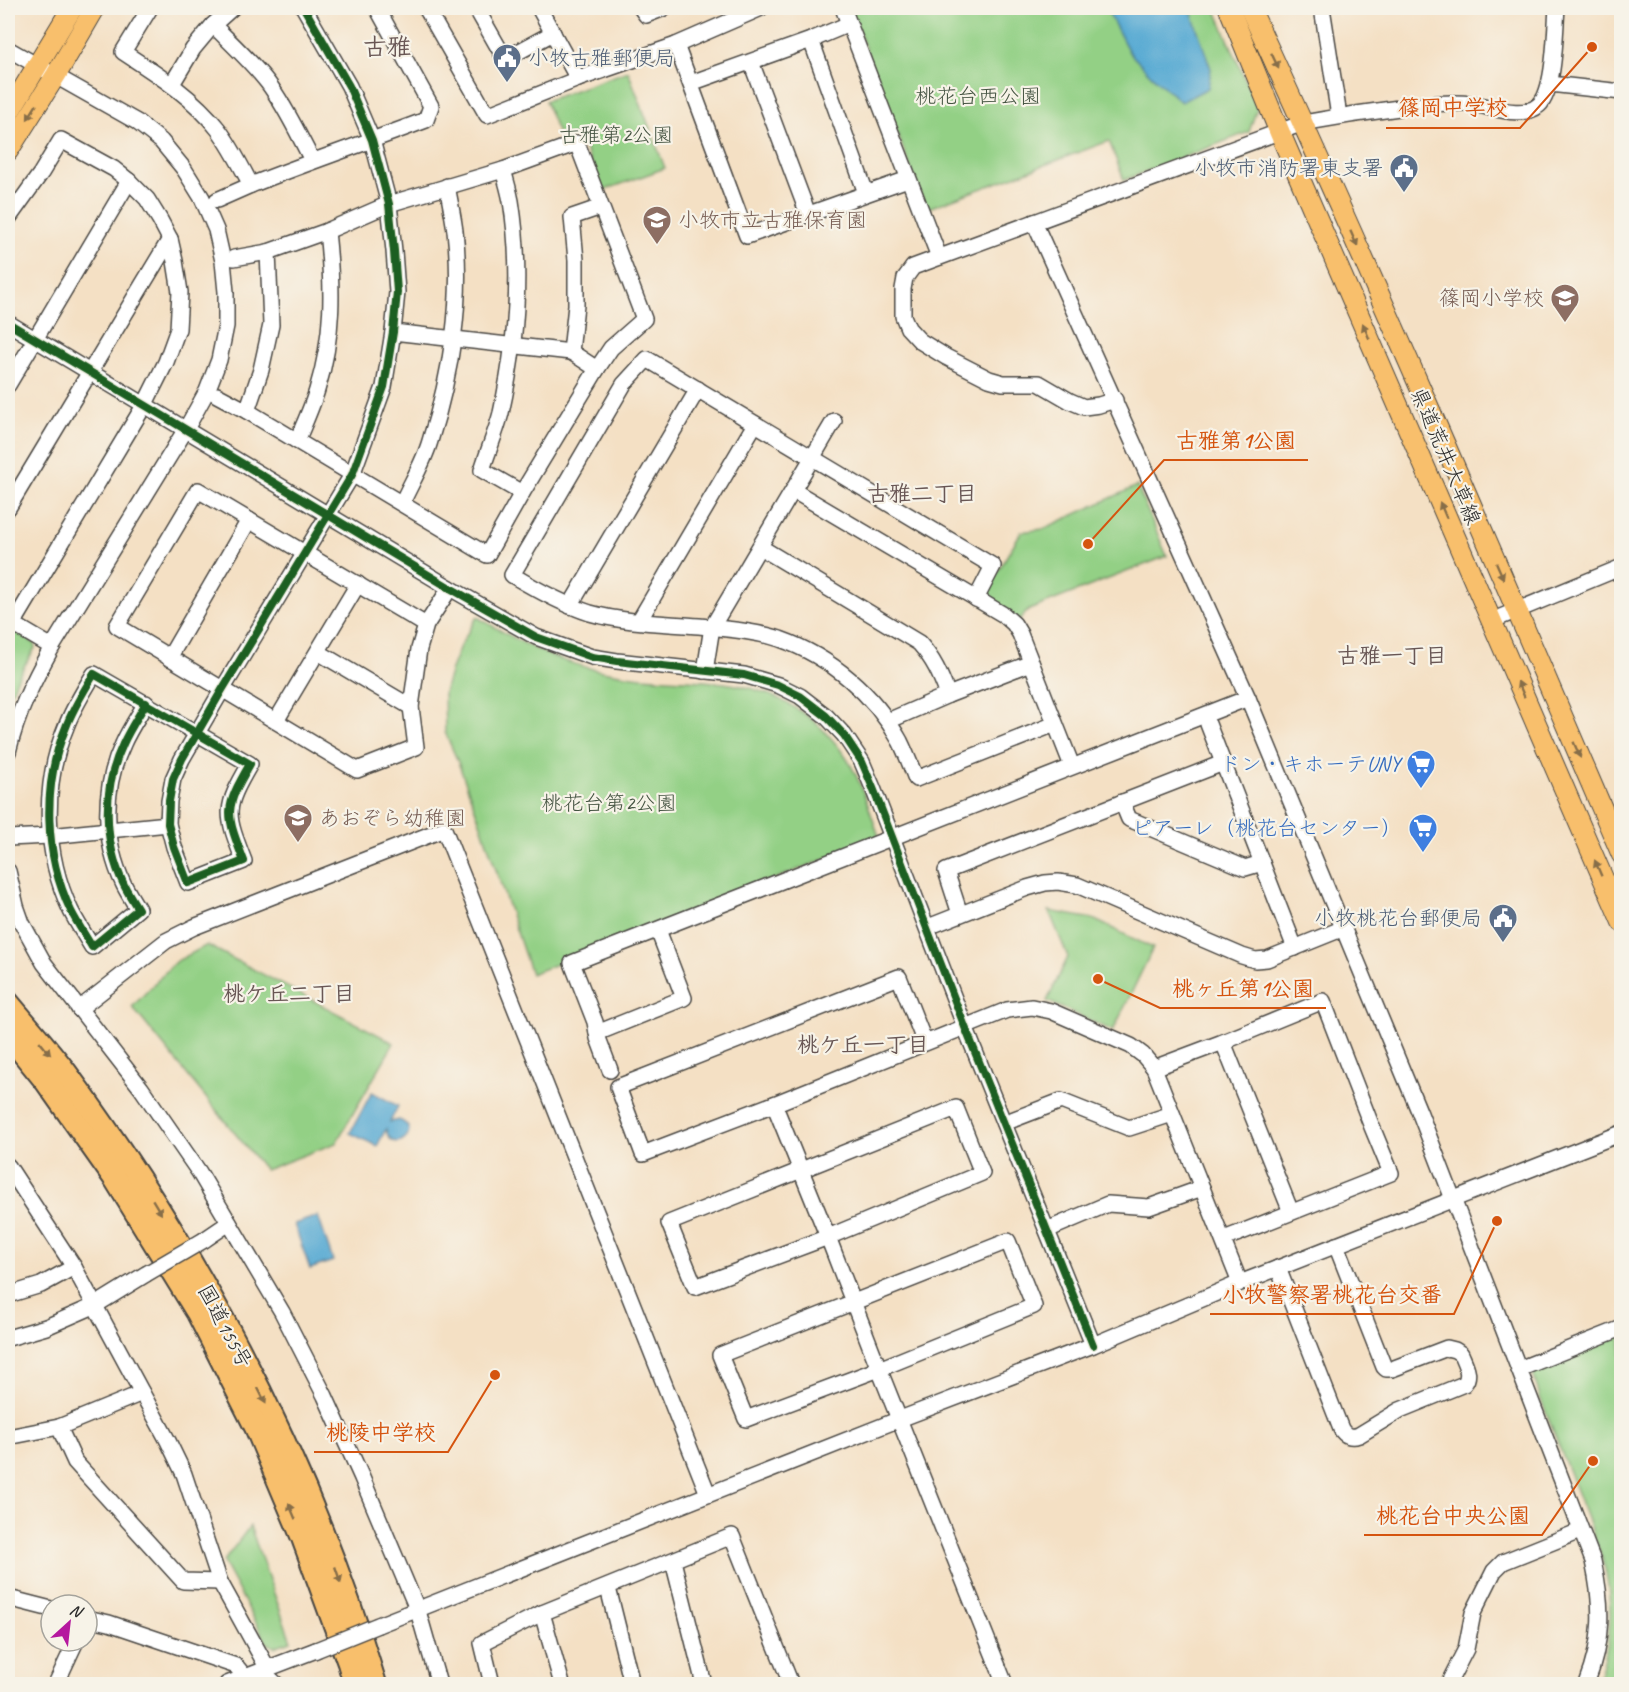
<svg xmlns="http://www.w3.org/2000/svg" width="1629" height="1692" font-family="Caveat,'Klee One',sans-serif">
  <style>
    .green { fill: #93d085; stroke: #5f7e58; stroke-width: 1.5 }
    .water { fill: #59aad3; stroke: #426a7f; stroke-width: 1.5 }
    .lines { fill: none; stroke-linecap: round; stroke-linejoin: round }
    .minor-casing { stroke: #494642; stroke-width: 18 }
    .major-casing { stroke: #494642; stroke-width: 22 }
    .highway-casing { stroke: #494642; stroke-width: 26 }
    .minor { stroke: #fff; stroke-width: 15 }
    .major { stroke: #f8bf6c; stroke-width: 20 }
    .highway { stroke: #f8bf6c; stroke-width: 22 }
    .minor-bridge-casing { stroke: #494642; stroke-width: 18; stroke-linecap: butt }
    .minor-bridge { stroke: #fff; stroke-width: 15 }
    .cycleway-casing { stroke: #f7f3e8; stroke-width: 11 }
    .cycleway { stroke: #1b5e20; stroke-width: 8 }
    .oneway { fill: #876e48 }
    .labels { text-anchor: middle; dominant-baseline: central; stroke-width: 4.5; stroke-linejoin: round; paint-order: stroke }
    .service-label { font-size: 21px; fill: #4e5e75; stroke: #f7f3e8; text-anchor: end }
    .park-label { font-size: 21px; fill: #455442; stroke: #f7f3e8 }
    .education-label { font-size: 21px; fill: #785e54; stroke: #f7f3e8; text-anchor: start }
    .street-label { font-size: 21px; fill: #2b2b2b; stroke: #f7f3e8 }
    .shop-label { font-size: 21px; fill: #366cbe; stroke: #f7f3e8; text-anchor: end }
    .neighbourhood-label { font-size: 22px; font-weight: bold; fill: #695755; stroke: #f7f3e8 }
    .quarter-label { font-size: 24px; font-weight: bold; fill: #695755; stroke: #f7f3e8 }
    .leader { fill: none; stroke: #d5540f; stroke-width: 2 }
    .callout-dot { fill: #d5540f; stroke: #f7f3e8; stroke-width: 2 }
    .callout-label { font-size: 22px; text-anchor: middle; font-weight: bold; fill: #d5540f; stroke: #f7f3e8; stroke-width: 4.5; stroke-linejoin: round; paint-order: stroke }
  </style>
  <rect width="100%" height="100%" fill="#f7f3e8"/>
  <filter id="ink" filterUnits="userSpaceOnUse"><feTurbulence type="fractalNoise" baseFrequency=".0167" numOctaves="2"/><feDisplacementMap in="SourceGraphic" scale="12" xChannelSelector="R" yChannelSelector="G"/><feConvolveMatrix kernelMatrix="1 2 1 2 8 2 1 2 1" color-interpolation-filters="sRGB"/></filter>
  <filter id="wash" filterUnits="userSpaceOnUse"><feTurbulence type="fractalNoise" baseFrequency=".008" numOctaves="4" result="noise"/><feDisplacementMap in="SourceGraphic" scale="24" xChannelSelector="R" yChannelSelector="G"/><feGaussianBlur stdDeviation="1.35" result="paint"/><feColorMatrix in="noise" values="0 0 0 0 0 0 0 0 0 0 0 0 0 0 0 0 0 1.4 0 .05"/><feComposite in="paint" operator="in"/></filter>
  <g filter="url(#wash)">
    <rect width="100%" height="100%" fill="#f4e0c4"/>
    <!-- green -->
    <g class="green">
      <path d="M850 8H1215L1257 108 1249 132 1124 180 1109 141 926 209Z"/>
      <path d="M628 71 665 168 602 191 579 133 560 139 545 101Z"/>
      <path d="M1137 486 1167 556 1029 610 1018 621 986 598 985 593 1021 532 1043 529Z"/>
      <path d="M477 617C502 631 527 647 554 657 575 665 598 671 620 674 654 680 690 679 724 683 774 689 817 715 845 756 861 779 869 810 879 836L874 840 531 974 480 822 458 762 445 732 444 692 451 669 460 646Z"/>
      <path d="M8 627 34 643 35 648 19 675 9 698 8 697Z"/>
      <path d="M1049 911 1093 919 1153 948 1113 1031 1047 1001 1068 957Z"/>
      <path d="M207 945 394 1043 336 1143 265 1170 132 1007 175 962Z"/>
      <path d="M1621 1334V1684H1597C1612 1640 1614 1605 1603 1560L1540 1397 1533 1373 1535 1368Z"/>
      <path d="M250 1526 291 1641 274 1647 267 1643 223 1562Z"/>
    </g>
    <!-- water -->
    <g class="water">
      <path d="M1106 8H1190L1211 69 1208 88 1181 102 1151 75 1129 52Z"/>
      <path d="M372 1092 398 1106 390 1122 399 1120C425 1130 391 1158 386 1129L377 1146 350 1133Z"/>
      <path d="M318 1216 333 1261 310 1269 294 1224Z"/>
    </g>
  </g>
  <g filter="url(#ink)">
    <g class="lines">
      <!-- minor casing -->
      <g class="minor-casing">
        <g id="minor">
          <path d="M150 8 123 52C158 75 192 96 218 129 231 146 241 166 251 185 309 162 368 142 426 120L431 106 377 8"/>
          <path d="M426 8 487 115 578 79 676 45 761 8"/>
          <path d="M476 8 505 59 553 33"/>
          <path d="M539 8 578 79"/>
          <path d="M641 8 646 15 664 8"/>
          <path d="M843 8 939 257"/>
          <path d="M1322 8 1339 116"/>
          <path d="M213 25C232 44 251 61 268 83 286 107 298 134 312 160"/>
          <path d="M811 40 866 193"/>
          <path d="M676 45 747 236 908 179"/>
          <path d="M8 49 137 122 161 141 184 169 202 198 216 230 223 261 226 292V326L219 360 207 391 186 429 52 647C33 681 17 714 8 752"/>
          <path d="M751 62 808 214"/>
          <path d="M691 83 811 40 849 24"/>
          <path d="M172 84 193 49 213 25 232 8"/>
          <path d="M1550 84 1622 92"/>
          <path d="M577 143 644 319 611 348 597 369 522 493 487 555 247 411 261 370 271 325 268 252 327 231 389 204 503 170Z"/>
          <path d="M503 170C506 180 509 191 511 201 522 270 516 345 501 413 496 432 488 451 482 470L522 493"/>
          <path d="M217 200 251 185"/>
          <path d="M8 219 41 173 61 140 114 169 129 181 147 199 160 220 170 239 175 261 180 292 178 329 166 362 145 404 13 624"/>
          <path d="M1034 222 1248 698 1419 1111 1593 1561C1603 1606 1603 1641 1586 1684"/>
          <path d="M234 258 268 252"/>
          <path d="M8 323 450 588 536 637 592 657 617 661 744 675 778 685 800 696 826 716 844 735 862 762 873 788 965 1027 1093 1345"/>
          <path d="M393 332 571 352"/>
          <path d="M597 369 571 352 576 305V260L572 217 601 207"/>
          <path d="M8 385 129 181"/>
          <path d="M217 395 247 411"/>
          <path d="M1115 400 1099 405 1084 407 1070 401 1039 383H1003L989 379 946 357 920 341 908 328 903 316V289L905 278 913 267 1303 123C1335 117 1367 112 1399 108 1422 105 1448 101 1472 104 1490 106 1523 120 1539 105 1555 90 1555 31 1557 8"/>
          <path d="M297 441C304 424 312 407 317 390 334 335 333 287 327 231"/>
          <path d="M794 491 1004 615 1014 624 1020 634 1072 766"/>
          <path d="M402 503C411 483 424 462 430 441 451 375 463 300 455 231 453 216 450 201 447 186"/>
          <path d="M8 508 170 239"/>
          <path d="M760 547 919 643C934 660 940 674 948 695"/>
          <path d="M976 599 993 566 647 359 624 384 512 575C537 590 562 604 590 613 625 623 664 623 699 626 726 629 755 631 780 639 831 657 874 694 900 741 906 753 911 766 916 779L1055 724"/>
          <path d="M570 606 698 389"/>
          <path d="M8 621 52 647"/>
          <path d="M639 621 755 424"/>
          <path d="M1491 621 1622 567"/>
          <path d="M426 625 198 490 117 626 357 770 416 747 411 707 419 649 426 625 450 588"/>
          <path d="M318 652 411 707"/>
          <path d="M169 658 249 520"/>
          <path d="M705 671 712 627 834 421"/>
          <path d="M146 703C138 717 129 730 123 744 102 788 103 842 124 885 128 893 133 901 138 909L92 947C85 935 77 923 71 911 44 855 42 784 66 727 73 708 84 691 94 674 146 704 198 734 250 764 224 809 225 812 244 861L188 883 174 847 168 824 169 801 173 779 182 759 222 690 352 475 384 387 393 332 397 292 394 251 389 204 372 140 349 86 304 8"/>
          <path d="M276 721 358 584"/>
          <path d="M888 721 948 695 1031 663"/>
          <path d="M1208 724 1295 948"/>
          <path d="M1122 802 1129 819 1245 868 1262 863"/>
          <path d="M8 838 50 836 168 824"/>
          <path d="M8 871 16 906 22 923 44 963 141 1088 199 1172 282 1312 325 1396 362 1478 418 1611 439 1684"/>
          <path d="M960 914 946 871 1223 763"/>
          <path d="M928 927 1027 888 1045 883 1058 882 1077 885 1242 956 1255 960 1267 959 1344 928"/>
          <path d="M79 1009 166 941 194 927 444 829 708 1494"/>
          <path d="M597 1033 684 998 658 930"/>
          <path d="M1223 1042 1291 1212"/>
          <path d="M925 1043 899 977 618 1087 643 1154 774 1104 1007 1010 1032 1007 1051 1011 1131 1046 1143 1055 1154 1068 1240 1283"/>
          <path d="M1154 1068 1223 1042 1323 1001 1372 1127 1391 1173 1224 1239"/>
          <path d="M610 1070 598 1038 595 1022 572 963 1248 698"/>
          <path d="M774 1104 828 1237 879 1369 1005 1684"/>
          <path d="M956 1108 982 1173 828 1237 695 1287 669 1223Z"/>
          <path d="M1004 1123 1061 1101 1129 1128 1172 1114"/>
          <path d="M8 1166 74 1267 168 1441 184 1474 220 1582 268 1669"/>
          <path d="M1047 1230 1108 1204 1149 1207 1202 1188"/>
          <path d="M204 1240 229 1223"/>
          <path d="M1008 1241 1034 1306 879 1369 746 1419 720 1355Z"/>
          <path d="M1278 1268 1341 1429C1345 1436 1351 1438 1359 1435L1400 1410 1464 1384C1472 1375 1465 1364 1461 1354L1455 1350 1447 1348 1392 1369H1386L1384 1367 1336 1245"/>
          <path d="M8 1295 41 1285 74 1267"/>
          <path d="M8 1338 46 1327 94 1306 146 1274"/>
          <path d="M1519 1369 1622 1328"/>
          <path d="M59 1427 75 1462 183 1581 220 1582"/>
          <path d="M8 1437 59 1427 142 1393"/>
          <path d="M673 1561 704 1684"/>
          <path d="M608 1588 632 1684"/>
          <path d="M8 1598 51 1609"/>
          <path d="M542 1613 562 1684"/>
          <path d="M87 1618 109 1623 236 1666 246 1678"/>
          <path d="M378 1625 900 1419 1093 1345 1240 1283 1622 1133"/>
          <path d="M262 1671 276 1684"/>
          <path d="M56 1684 76 1641"/>
          <path d="M227 1684 316 1650"/>
          <path d="M492 1684 482 1643 542 1613 732 1536 791 1684"/>
          <path d="M1448 1684 1466 1649 1473 1613 1494 1571 1503 1562 1580 1531"/>
        </g>
      </g>
      <!-- major casing -->
      <g class="major-casing">
        <g id="major">
          <path d="M1229 8 1280 133 1622 922"/>
          <path d="M1250 8C1379 288 1500 571 1622 855"/>
          <path d="M8 114 72 8"/>
          <path d="M8 151 56 75 95 8"/>
        </g>
      </g>
      <!-- highway casing -->
      <g class="highway-casing">
        <g id="highway">
          <path d="M8 1003C27 1026 48 1049 66 1073 202 1258 309 1464 375 1684"/>
          <path d="M8 1034 46 1081 116 1180 198 1313 256 1427 303 1538 349 1663 355 1684"/>
        </g>
      </g>
      <!-- minor -->
      <use href="#minor" class="minor"/>
      <!-- major -->
      <use href="#major" class="major"/>
      <!-- highway -->
      <use href="#highway" class="highway"/>
      <!-- minor-bridge casing -->
      <g class="minor-bridge-casing">
        <g id="minor-bridge">
          <path d="M146 1274 204 1240"/>
          <path d="M316 1650 378 1625"/>
        </g>
      </g>
      <!-- minor-bridge -->
      <use href="#minor-bridge" class="minor-bridge"/>
      <!-- cycleway casing -->
      <g class="cycleway-casing">
        <g id="cycleway">
          <path d="M8 323 450 588 536 637 592 657 617 661 744 675 778 685 800 696 826 716 844 735 862 762 873 788 965 1027 1093 1345"/>
          <path d="M146 703C138 717 129 730 123 744 102 788 103 842 124 885 128 893 133 901 138 909L92 947C85 935 77 923 71 911 44 855 42 784 66 727 73 708 84 691 94 674 146 704 198 734 250 764 224 809 225 812 244 861L188 883 174 847 168 824 169 801 173 779 182 759 222 690 352 475 384 387 393 332 397 292 394 251 389 204 372 140 349 86 304 8"/>
        </g>
      </g>
      <!-- cycleway -->
      <use href="#cycleway" class="cycleway"/>
    </g>
    <!-- one-way arrows -->
    <defs><path id="oneway-solid" d="M-6-.8H1V-3.2L6.5 0L1 3.2V.8H-6Z" transform="scale(1.5)"/></defs>
    <g class="oneway">
      <use href="#oneway-solid" transform="translate(1275 61) rotate(65)"/>
      <use href="#oneway-solid" transform="translate(32 112) rotate(122)"/>
      <use href="#oneway-solid" transform="translate(1354 239) rotate(66)"/>
      <use href="#oneway-solid" transform="translate(1366 331) rotate(-113)"/>
      <use href="#oneway-solid" transform="translate(1443 510) rotate(-113)"/>
      <use href="#oneway-solid" transform="translate(1500 571) rotate(66)"/>
      <use href="#oneway-solid" transform="translate(1521 689) rotate(-113)"/>
      <use href="#oneway-solid" transform="translate(1577 750) rotate(67)"/>
      <use href="#oneway-solid" transform="translate(1598 868) rotate(-113)"/>
      <use href="#oneway-solid" transform="translate(45 1048) rotate(50)"/>
      <use href="#oneway-solid" transform="translate(157 1207) rotate(59)"/>
      <use href="#oneway-solid" transform="translate(262 1396) rotate(63)"/>
      <use href="#oneway-solid" transform="translate(292 1511) rotate(-113)"/>
      <use href="#oneway-solid" transform="translate(338 1575) rotate(71)"/>
    </g>
  </g>
  <!-- icons -->
  <defs>
    <g id="civic-pin" transform="scale(1.5)"><path d="M0 17L-7.5 6A9.5 9.5 0 1 1 7.5 6Z" fill="#5c6f8a" stroke="#f7f3e8"/><path d="M-.6-6.5H3V-4.5H.6V-3L4-1V1h2V6H-6V1h2V-1L-.6-3ZM-1.2 2.5V6h2.4V2.5Z" fill="#fff"/></g>
    <g id="school-pin" transform="scale(1.5)"><path d="M0 17L-7.5 6A9.5 9.5 0 1 1 7.5 6Z" fill="#8d6e63" stroke="#f7f3e8"/><path d="M0-5L7-2L0 1L-7-2ZM-4 1L0 2.5L4 1V4Q0 6-4 4Z" fill="#fff"/></g>
    <g id="supermarket-pin" transform="scale(1.5)"><path d="M0 17L-7.5 6A9.5 9.5 0 1 1 7.5 6Z" fill="#3f7fe0" stroke="#f7f3e8"/><path d="M-6-5.5h2.5l.6 2H6L4.5 2H-2.5L-4.4-4H-6ZM-1.5 3.2a1.3 1.3 0 1 0 .1 0ZM3 3.2a1.3 1.3 0 1 0 .1 0Z" fill="#fff"/></g>
  </defs>
  <g fill-rule="evenodd">
    <use href="#civic-pin" x="507" y="58"/>
    <use href="#civic-pin" x="1404" y="168"/>
    <use href="#school-pin" x="657" y="220"/>
    <use href="#school-pin" x="1565" y="298"/>
    <use href="#supermarket-pin" x="1421" y="764"/>
    <use href="#school-pin" x="298" y="818"/>
    <use href="#supermarket-pin" x="1423" y="828"/>
    <use href="#civic-pin" x="1503" y="918"/>
  </g>
  <g class="labels">
    <!-- service labels -->
    <g class="service-label">
      <text x="528" y="58" text-anchor="start">小牧古雅郵便局</text>
      <text x="1383" y="168">小牧市消防署東支署</text>
      <text x="1482" y="918">小牧桃花台郵便局</text>
    </g>
    <!-- park labels -->
    <g class="park-label">
      <text x="978" y="96">桃花台西公園</text>
      <text x="616" y="135">古雅第2公園</text>
      <text x="609" y="803">桃花台第2公園</text>
    </g>
    <!-- education labels -->
    <g class="education-label">
      <text x="678" y="220">小牧市立古雅保育園</text>
      <text x="1544" y="298" text-anchor="end">篠岡小学校</text>
      <text x="319" y="818">あおぞら幼稚園</text>
    </g>
    <!-- street labels -->
    <g class="street-label">
      <text transform="translate(1446 456) rotate(67)">県道荒井大草線</text>
      <text transform="translate(225 1326) rotate(62)">国道155号</text>
    </g>
    <!-- shop labels -->
    <g class="shop-label">
      <text x="1400" y="764">ドン・キホーテUNY</text>
      <text x="1402" y="828">ピアーレ（桃花台センター）</text>
    </g>
    <!-- neighbourhood labels -->
    <g class="neighbourhood-label">
      <text x="922" y="494">古雅二丁目</text>
      <text x="1392" y="656">古雅一丁目</text>
      <text x="289" y="994">桃ケ丘二丁目</text>
      <text x="863" y="1045">桃ケ丘一丁目</text>
    </g>
    <!-- quarter labels -->
    <g class="quarter-label">
      <text x="387" y="47">古雅</text>
    </g>
  </g>
  <!-- callouts -->
  <path class="leader" d="M1592 47L1520 128H1386M1088 544L1164 460H1308M1098 979L1160 1008H1326M1497 1221L1454 1314H1210M495 1375L448 1452H314M1593 1461L1542 1535H1364"/>
  <g class="callout-dot">
    <circle cx="1592" cy="47" r="6"/>
    <circle cx="1088" cy="544" r="6"/>
    <circle cx="1098" cy="979" r="6"/>
    <circle cx="1497" cy="1221" r="6"/>
    <circle cx="495" cy="1375" r="6"/>
    <circle cx="1593" cy="1461" r="6"/>
  </g>
  <g class="callout-label">
    <text x="1453" y="115">篠岡中学校</text>
    <text x="1236" y="448">古雅第1公園</text>
    <text x="1243" y="996">桃ヶ丘第1公園</text>
    <text x="1332" y="1302">小牧警察署桃花台交番</text>
    <text x="381" y="1440">桃陵中学校</text>
    <text x="1453" y="1523">桃花台中央公園</text>
  </g>
  <!-- margin -->
  <rect width="1629" height="1692" fill="none" stroke="#f7f3e8" stroke-width="30"/>
  <!-- north arrow -->
  <g transform="translate(69 1623) rotate(27)"><circle r="28" fill="#f7f3e8" stroke="#a5a39c" stroke-width="1.5"/>
  <path d="M0-4.5L10 22L0 15L-10 22Z" fill="#b5179e"/>
  <text y="-9" font-size="16" font-weight="bold" text-anchor="middle" fill="#2b2b2b">N</text>
  </g>
</svg>
